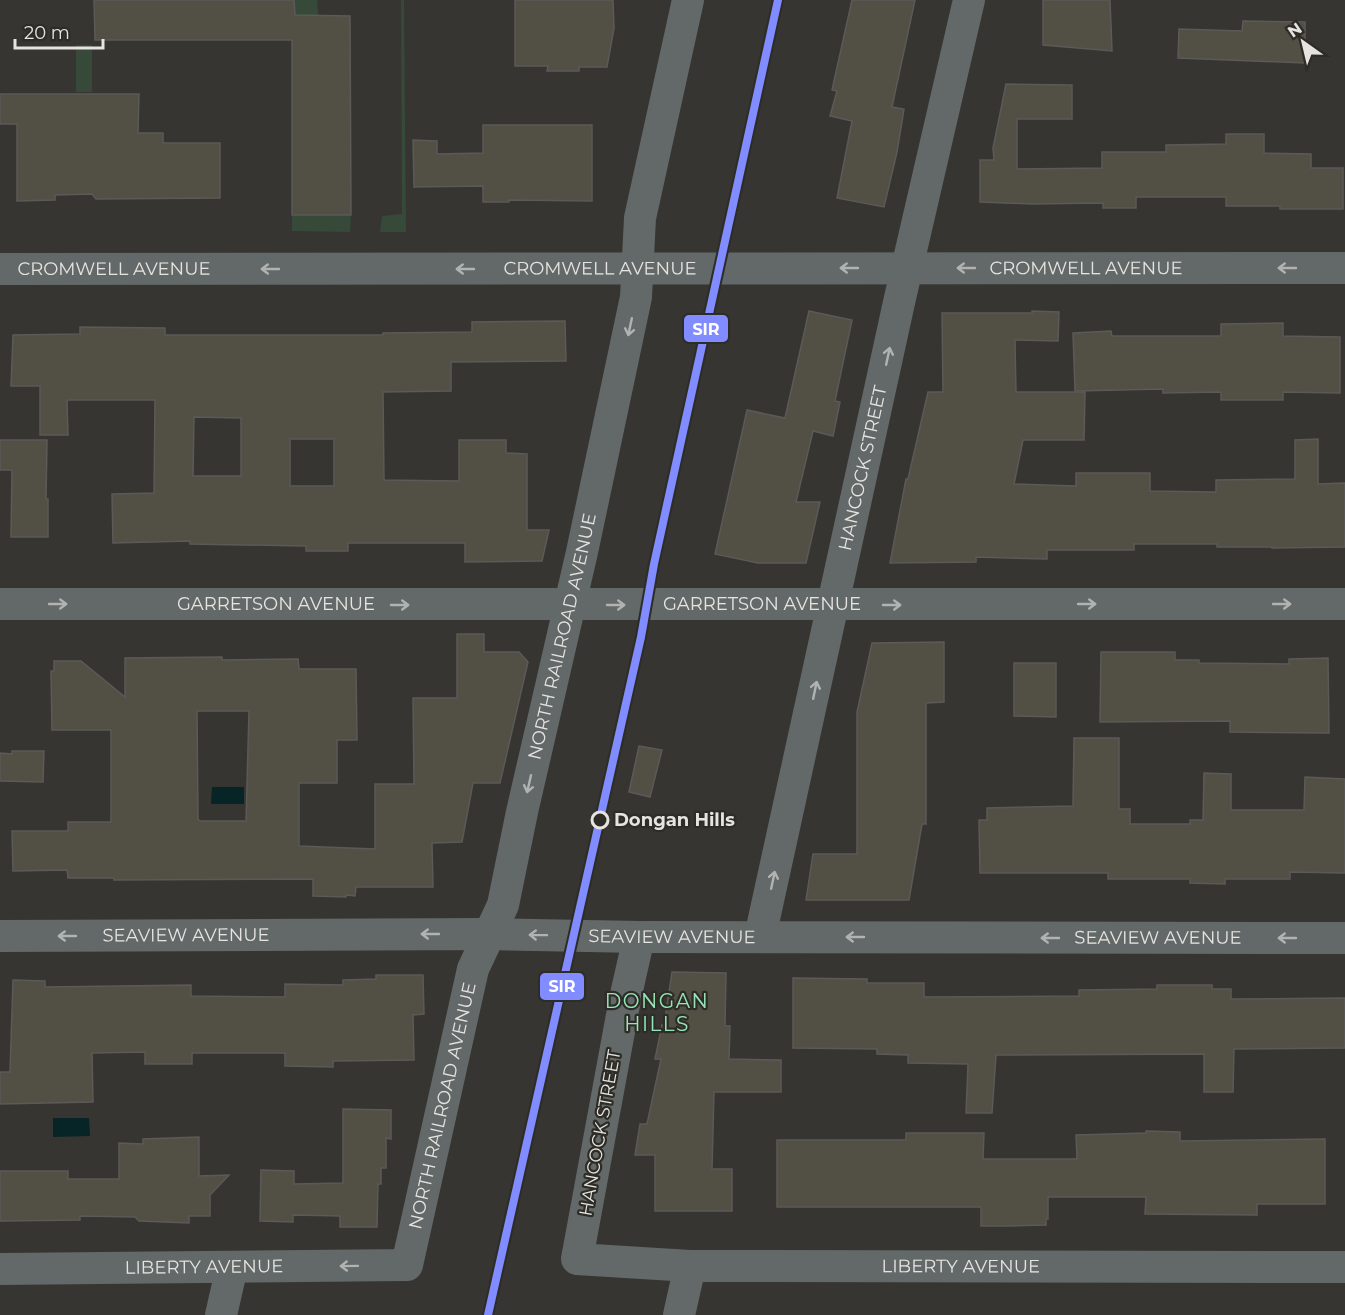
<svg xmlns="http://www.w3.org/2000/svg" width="1345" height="1315" font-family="Montserrat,sans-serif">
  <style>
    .grass { fill: #374939 }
    .water { fill: #072526 }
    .building { fill: #524f45; stroke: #5b5a58; stroke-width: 1.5; fill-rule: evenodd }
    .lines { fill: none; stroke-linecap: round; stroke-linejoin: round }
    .minor { stroke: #626968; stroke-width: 32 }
    .metro-1-casing { stroke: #2e2c26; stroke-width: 12 }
    .metro-1 { stroke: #808cff; stroke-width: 8 }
    .oneway { stroke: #b1b3b0 }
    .stop-dot { fill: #2e2c26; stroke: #e6e4e0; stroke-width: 3 }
    .labels { text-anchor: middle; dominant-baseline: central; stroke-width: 4.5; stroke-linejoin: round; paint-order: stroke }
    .street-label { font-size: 18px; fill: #e6e4e0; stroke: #2e2c26 }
    .stop-label { font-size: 18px; font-weight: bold; fill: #e6e4e0; stroke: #2e2c26; text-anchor: start }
    .neighbourhood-label { font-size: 20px; letter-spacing: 1.5px; fill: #96e4b7; stroke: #2e2c26 }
    .line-badge { stroke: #2e2c26; stroke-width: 2 }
    .badge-label { font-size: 16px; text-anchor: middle; font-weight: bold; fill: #fff }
  </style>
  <rect width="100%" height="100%" fill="#363532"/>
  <!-- grass -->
  <g class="grass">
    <path d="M294 0H317L318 15H295Z"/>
    <path d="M401 0H404L406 232H380L382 216 402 214Z"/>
    <rect x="76" y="45" width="16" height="47"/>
    <path d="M292 215H351L350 232 292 231Z"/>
  </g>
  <!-- water -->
  <g class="water">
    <path d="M212 787H244V804H211Z"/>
    <path d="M53 1118H89L90 1136 53 1137Z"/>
  </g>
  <!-- building -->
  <g class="building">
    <path d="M94 0H294L295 15 350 16 351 215H292V40H95Z"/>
    <path d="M515 0H613L614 28 607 67H579V71H547L548 66H515Z"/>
    <path d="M852 0H915L892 107 904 109 897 152 884 207 837 198 852 121 830 116 837 91 832 90Z"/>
    <path d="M1043 0H1110L1112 51 1043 45Z"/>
    <path d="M1243 21 1305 22V63L1178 58 1179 29 1242 31Z"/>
    <path d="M1006 84 1072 85V119H1017V169L1102 168V152H1166V145L1226 144V134H1264V153L1311 154V168H1343V209H1280V206H1226V197H1136V208H1103V203L1033 204 980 202V160H994L993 148Z"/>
    <path d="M0 94H139L138 133H163V143H220V198L96 199 92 194 55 195V200L17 201V124H0Z"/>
    <path d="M483 125H592V201L509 200V202H483V186L414 187 413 140 437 141V154L483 153Z"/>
    <path d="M809 311 852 320 835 401 840 402 833 436 813 431 796 502H820L806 563H758L715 554 747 410 785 418Z"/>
    <path d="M1032 311 1059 312 1058 341 1015 340 1016 392H1085L1084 440H1023L1014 484 1076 486V473H1150V491L1216 492V480L1295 479V440L1318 439V484L1345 483V547L1272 548V547H1217V544H1134V550H1047V559L976 557V562L890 563 906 479H908L928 392H943L942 313H1032Z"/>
    <path d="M565 321 566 361 451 362V391L383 392 384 480 459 481V440H506V453L527 454V530H549L542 561 465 562V543H348V551H306V546L190 544V541L113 543 112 494 154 493 155 400H67L68 435H40V386H11L13 335 80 334V327L165 328V335H383V333L472 332V322ZM194 417 241 418V476H193ZM290 439H334V486H290Z"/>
    <path d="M1283 323V336L1340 337V393L1283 392V400H1221V392L1163 393V389L1075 391 1073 333 1111 331 1112 336H1221V324Z"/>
    <path d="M0 440H47L46 499H48V537H11L12 470H0Z"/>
    <path d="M457 634H484V652H519L528 662 500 783H473L462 842 432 843 433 887H356L355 896 346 895V897L313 896V879L114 880V878H68L67 870 13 871 12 831H68V822H111V730H52L51 671H54V661H81L125 697V658L222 657V660L298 659 299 669H356L357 740H337V783H299V846L375 849V784H414L413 698H457ZM197 711H249L246 821H200L198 819Z"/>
    <path d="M944 642V702L926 703V824H922L909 900H806L813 854H857V712L872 643Z"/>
    <path d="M1101 652H1175V660H1199V663L1289 664V659L1328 658 1329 733 1230 732V721L1100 722Z"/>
    <path d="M1014 663H1056V717L1014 716Z"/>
    <path d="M1074 738H1119V809H1130V824H1190V820H1203L1204 773 1231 774V810H1304L1305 777 1345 779V873L1290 872V879H1225V884L1190 883V879H1108V873H980L979 820H987V808L1073 806Z"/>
    <path d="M639 746 662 750 650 797 629 792Z"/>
    <path d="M12 751H44L43 782 0 781V753L12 754Z"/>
    <path d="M672 972 726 973 725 1026H730L729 1059 781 1060V1092H714L712 1169H732V1211H655V1155H635L640 1124H647L661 1059H655L662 1025H664Z"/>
    <path d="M376 975H423L424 1014 413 1015 414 1060 333 1061V1067L285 1066V1053H192V1064H145V1052L92 1053 93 1102 0 1104V1072H10L13 980 45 981V987L191 985V996L285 997V984L343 985V980L376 979Z"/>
    <path d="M793 978 867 979V983H924V997L1079 996V990L1157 989V985H1212V989H1231V999L1345 998V1048L1234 1049 1233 1092H1204V1054L996 1055 992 1113H966L968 1064 908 1063V1055L877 1054V1049L793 1048Z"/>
    <path d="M343 1109 391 1110V1139L386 1138V1168H381V1184H378L377 1227H340V1216L293 1215V1222L260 1221 261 1170 294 1171V1184L343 1183Z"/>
    <path d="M1146 1131 1180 1132V1141L1325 1139V1204H1257V1215L1145 1214 1146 1197H1048V1219H1046V1225L1011 1226H981V1207H777V1140H906V1133H984L983 1159H1077L1076 1135 1146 1133Z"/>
    <path d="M199 1137V1176L229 1175 210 1195V1216H189V1223L139 1221 135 1217 80 1216V1220L0 1221V1171H68V1179H119V1143L143 1144V1139Z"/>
  </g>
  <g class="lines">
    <!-- minor -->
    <g class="minor">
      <path id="s1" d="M0 269 1345 268"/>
      <path id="s2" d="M0 604H1345"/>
      <path id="s3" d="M0 936 489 934 639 937 1345 938"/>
      <path id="s4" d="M639 937 625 999 577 1259 690 1266 1345 1267"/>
      <path id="s5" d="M760 937 900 298 969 0"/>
      <path id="s6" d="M0 1269 407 1265 473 969 503 905 522 812 582 552 636 297 640 218 688 0"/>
      <path d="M221 1315 232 1267"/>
      <path d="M679 1315 690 1266"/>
    </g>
    <!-- metro-1 casing -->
    <g class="metro-1-casing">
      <path id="metro-1" d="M488 1315 641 637 654 564 778 0"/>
    </g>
    <!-- metro-1 -->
    <use href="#metro-1" class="metro-1"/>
  </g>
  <!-- one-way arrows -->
  <defs><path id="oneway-shaft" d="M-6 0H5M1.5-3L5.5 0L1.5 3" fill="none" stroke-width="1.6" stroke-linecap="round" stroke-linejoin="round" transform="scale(1.5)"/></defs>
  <g class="oneway">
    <use href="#oneway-shaft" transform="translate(849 268) rotate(180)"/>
    <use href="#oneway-shaft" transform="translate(966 268) rotate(-180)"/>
    <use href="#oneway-shaft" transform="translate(1287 268) rotate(-180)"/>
    <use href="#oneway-shaft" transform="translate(270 269) rotate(180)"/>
    <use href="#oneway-shaft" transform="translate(465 269) rotate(-180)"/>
    <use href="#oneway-shaft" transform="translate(630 327) rotate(102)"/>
    <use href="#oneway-shaft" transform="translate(888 356) rotate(-78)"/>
    <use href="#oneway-shaft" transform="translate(58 604)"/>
    <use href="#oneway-shaft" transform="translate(1087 604)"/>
    <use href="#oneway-shaft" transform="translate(1282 604)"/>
    <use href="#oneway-shaft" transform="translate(400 605)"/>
    <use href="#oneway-shaft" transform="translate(616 605)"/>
    <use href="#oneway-shaft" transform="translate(892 605)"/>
    <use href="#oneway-shaft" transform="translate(815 690) rotate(-78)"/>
    <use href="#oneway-shaft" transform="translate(529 784) rotate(103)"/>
    <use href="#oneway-shaft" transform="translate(773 880) rotate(-78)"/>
    <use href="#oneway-shaft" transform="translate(430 934) rotate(180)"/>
    <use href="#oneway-shaft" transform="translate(538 935) rotate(-179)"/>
    <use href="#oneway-shaft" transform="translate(67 936) rotate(180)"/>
    <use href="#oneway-shaft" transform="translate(855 937) rotate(-180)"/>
    <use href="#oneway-shaft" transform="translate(1050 938) rotate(-180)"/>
    <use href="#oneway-shaft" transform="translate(1287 938) rotate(-180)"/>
    <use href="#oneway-shaft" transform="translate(349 1266) rotate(179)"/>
  </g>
  <!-- markers -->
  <circle class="stop-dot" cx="600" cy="820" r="8"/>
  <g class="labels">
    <!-- street labels -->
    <g class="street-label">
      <text stroke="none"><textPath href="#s1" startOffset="1086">CROMWELL AVENUE</textPath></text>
      <text stroke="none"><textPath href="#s1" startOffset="114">CROMWELL AVENUE</textPath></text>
      <text stroke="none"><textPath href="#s1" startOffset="600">CROMWELL AVENUE</textPath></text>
      <text stroke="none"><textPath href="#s5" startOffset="480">HANCOCK STREET</textPath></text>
      <text stroke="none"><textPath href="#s2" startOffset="276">GARRETSON AVENUE</textPath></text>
      <text stroke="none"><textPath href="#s2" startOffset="762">GARRETSON AVENUE</textPath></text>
      <text stroke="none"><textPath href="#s6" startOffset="1056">NORTH RAILROAD AVENUE</textPath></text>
      <text stroke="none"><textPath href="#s3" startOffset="186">SEAVIEW AVENUE</textPath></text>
      <text stroke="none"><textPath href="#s3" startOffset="672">SEAVIEW AVENUE</textPath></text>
      <text stroke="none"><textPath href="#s3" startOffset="1158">SEAVIEW AVENUE</textPath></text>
      <text stroke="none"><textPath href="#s6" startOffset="570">NORTH RAILROAD AVENUE</textPath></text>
      <text transform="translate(600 1133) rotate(-80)">HANCOCK STREET</text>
      <text stroke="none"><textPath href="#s4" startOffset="712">LIBERTY AVENUE</textPath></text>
      <text stroke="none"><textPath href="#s6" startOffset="204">LIBERTY AVENUE</textPath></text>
    </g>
    <!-- stop labels -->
    <g class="stop-label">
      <text x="614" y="820">Dongan Hills</text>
    </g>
    <!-- neighbourhood labels -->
    <g class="neighbourhood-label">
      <text x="657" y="1001">DONGAN<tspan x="657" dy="23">HILLS</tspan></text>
    </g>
  </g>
  <g class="line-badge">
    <rect x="683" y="314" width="46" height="29" rx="6" fill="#808cff"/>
    <rect x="539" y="972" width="46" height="29" rx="6" fill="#808cff"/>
  </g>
  <g class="badge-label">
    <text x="706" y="335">SIR</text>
    <text x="562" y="992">SIR</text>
  </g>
  <!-- north arrow -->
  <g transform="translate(1303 42) rotate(326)" stroke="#2e2c26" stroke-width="4.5" paint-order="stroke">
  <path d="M0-4.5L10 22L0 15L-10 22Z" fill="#e6e4e0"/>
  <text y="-9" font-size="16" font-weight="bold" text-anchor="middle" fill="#e6e4e0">N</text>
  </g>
  <!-- scale -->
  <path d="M15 39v9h88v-9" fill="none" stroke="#e6e4e0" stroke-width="3"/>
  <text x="24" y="39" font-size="18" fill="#e6e4e0" stroke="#2e2c26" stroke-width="4.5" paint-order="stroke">20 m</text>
</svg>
